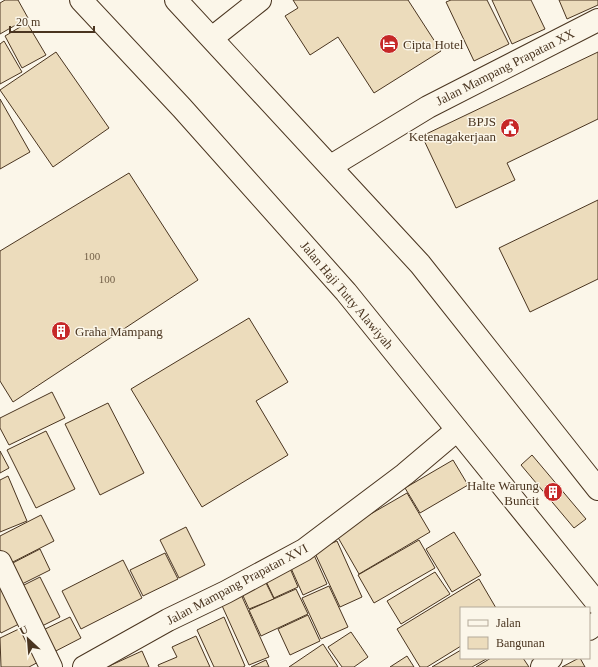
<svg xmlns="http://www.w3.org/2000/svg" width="598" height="667" font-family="'Times New Roman',serif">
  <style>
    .building { fill: #ecdcbc; stroke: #4a3520 }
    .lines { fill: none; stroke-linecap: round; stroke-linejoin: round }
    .street-casing { stroke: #4a3520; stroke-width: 24 }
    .primary-casing { stroke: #4a3520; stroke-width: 24 }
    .street { stroke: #fbf6e9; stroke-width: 22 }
    .primary { stroke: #fbf6e9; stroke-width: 22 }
    .labels { text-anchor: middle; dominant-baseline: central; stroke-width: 3; stroke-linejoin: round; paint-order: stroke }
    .number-label { font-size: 11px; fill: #725f47 }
    .poi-label { font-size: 13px; fill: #4a3520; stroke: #fbf6e9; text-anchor: start }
    .street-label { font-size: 13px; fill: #4a3520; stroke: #fbf6e9 }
  </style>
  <rect width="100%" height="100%" fill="#fbf6e9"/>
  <!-- building -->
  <g class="building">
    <path d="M5 0H18L28 18 0 34V3Z"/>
    <path d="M293 0H408L441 51 374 93 338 37 310 55 285 16 298 8Z"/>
    <path d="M451 0H487L509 44 474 61 446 2Z"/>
    <path d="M492 0H531L545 29 512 44Z"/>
    <path d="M559 0H598V5L567 19Z"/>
    <path d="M27 23 46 55 22 68 5 36Z"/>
    <path d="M4 41 22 72 0 84V44Z"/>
    <path d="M56 52 109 128 53 167 0 90Z"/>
    <path d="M598 52V119L507 163 515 180 456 208 422 136Z"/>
    <path d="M0 99 30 152 0 169Z"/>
    <path d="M129 173 198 280 13 402 0 381V251Z"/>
    <path d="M598 200V279L530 312 499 248Z"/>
    <path d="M249 318 288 382 256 401 288 455 202 507 131 389Z"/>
    <path d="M52 392 65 418 9 445 0 428V418Z"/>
    <path d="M108 403 144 473 100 495 65 424Z"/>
    <path d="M46 431 75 489 36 508 7 450Z"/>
    <path d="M0 451 9 468 0 473Z"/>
    <path d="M532 455 586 519 574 528 521 465Z"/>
    <path d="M453 460 468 485 420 513 405 488Z"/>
    <path d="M8 476 27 521 0 532V480Z"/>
    <path d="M407 493 430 532 359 574 336 534Z"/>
    <path d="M41 515 54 541 7 565 0 551V536Z"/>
    <path d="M186 527 205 565 179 578 160 540Z"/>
    <path d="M454 532 481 575 452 592 426 549Z"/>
    <path d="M419 540 435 568 374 603 358 575Z"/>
    <path d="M337 541 362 597 340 607 314 551Z"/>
    <path d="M40 549 50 570 16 587 5 567Z"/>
    <path d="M165 553 178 579 143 596 130 570Z"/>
    <path d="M314 555 327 584 303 595 290 566Z"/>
    <path d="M123 560 142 598 81 629 62 591Z"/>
    <path d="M0 565 27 620 1 633 0 631Z"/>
    <path d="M289 566 298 587 274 598 264 577Z"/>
    <path d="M435 572 450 594 401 624 387 601Z"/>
    <path d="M40 577 60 617 38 628 18 588Z"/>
    <path d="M263 577 274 599 249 609 239 587Z"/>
    <path d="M479 579 496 608H461V646L427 667H420L397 629Z"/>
    <path d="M329 586 348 627 321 639 302 598Z"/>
    <path d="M296 589 308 614 261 636 249 610Z"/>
    <path d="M239 590 269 657 249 665 219 599Z"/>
    <path d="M308 615 320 641 290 655 278 629Z"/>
    <path d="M70 617 81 638 50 654 39 632Z"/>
    <path d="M224 617 245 666 243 667H214L197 630Z"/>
    <path d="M23 627 44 659 29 667H1L0 638Z"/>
    <path d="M351 632 368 657 354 667H342L328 647Z"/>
    <path d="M196 636 210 667H159L158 665 177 657 172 647Z"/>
    <path d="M323 644 338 667H289Z"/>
    <path d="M461 650V658H488L472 667H432Z"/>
    <path d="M142 651 149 667H107Z"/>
    <path d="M407 656 414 667H390Z"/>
    <path d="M491 658H523L529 667H476Z"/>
    <path d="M580 658 585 667H562L579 658Z"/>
    <path d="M266 660 269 667H251Z"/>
  </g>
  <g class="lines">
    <!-- street casing -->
    <g class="street-casing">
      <g id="street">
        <path d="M212 38 260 0"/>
        <path d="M331 166 428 107 598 20"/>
        <path d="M0 562 51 667"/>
        <path d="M589 629 598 622"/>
        <path d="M84 667 168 620 226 592 304 550 405 474 457 430"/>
        <path d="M542 667 551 658"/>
      </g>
    </g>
    <!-- primary casing -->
    <g class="primary-casing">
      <g id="primary">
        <path d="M81 0 182 108 346 292 598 604"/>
        <path d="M176 0 420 264 598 489"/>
      </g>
    </g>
    <!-- street -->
    <use href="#street" class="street"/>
    <!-- primary -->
    <use href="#primary" class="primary"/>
  </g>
  <!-- icons -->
  <defs>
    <g id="hotel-disc" transform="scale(1)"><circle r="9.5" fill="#c62828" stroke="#fbf6e9"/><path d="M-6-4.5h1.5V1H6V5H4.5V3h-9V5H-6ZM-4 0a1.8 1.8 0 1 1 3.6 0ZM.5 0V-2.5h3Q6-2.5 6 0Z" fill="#fff"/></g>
    <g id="civic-disc" transform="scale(1)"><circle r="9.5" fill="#c62828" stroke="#fbf6e9"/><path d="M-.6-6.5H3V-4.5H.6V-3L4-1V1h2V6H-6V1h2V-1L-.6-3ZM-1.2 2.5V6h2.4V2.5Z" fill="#fff"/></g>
    <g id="building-disc" transform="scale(1)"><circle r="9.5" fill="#c62828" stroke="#fbf6e9"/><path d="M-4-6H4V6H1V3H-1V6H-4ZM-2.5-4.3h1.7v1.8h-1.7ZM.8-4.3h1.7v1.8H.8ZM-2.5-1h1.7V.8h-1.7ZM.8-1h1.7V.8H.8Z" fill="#fff"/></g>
  </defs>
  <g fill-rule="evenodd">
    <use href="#hotel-disc" x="389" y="44"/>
    <use href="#civic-disc" x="510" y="128"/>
    <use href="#building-disc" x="61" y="331"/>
    <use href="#building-disc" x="553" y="492"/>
  </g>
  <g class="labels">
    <!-- number labels -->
    <g class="number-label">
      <text x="92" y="256">100</text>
      <text x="107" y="279">100</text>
    </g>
    <!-- poi labels -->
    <g class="poi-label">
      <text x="403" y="44">Cipta Hotel</text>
      <text x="496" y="121" text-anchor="end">BPJS<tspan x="496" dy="15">Ketenagakerjaan</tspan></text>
      <text x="75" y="331">Graha Mampang</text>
      <text x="539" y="485" text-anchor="end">Halte Warung<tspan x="539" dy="15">Buncit</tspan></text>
    </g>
    <!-- street labels -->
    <g class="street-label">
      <text transform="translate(505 67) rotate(-27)">Jalan Mampang Prapatan XX</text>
      <text transform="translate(347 295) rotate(50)">Jalan Haji Tutty Alawiyah</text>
      <text transform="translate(237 584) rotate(-28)">Jalan Mampang Prapatan XVI</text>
    </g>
  </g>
  <!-- legend -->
  <rect x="460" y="607" width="130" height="52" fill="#fbf6e9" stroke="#b4a999"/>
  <rect x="468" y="620" width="20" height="6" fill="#fbf6e9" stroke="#b4a999"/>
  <text x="496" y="627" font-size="12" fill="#4a3520">Jalan</text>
  <rect x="468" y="637" width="20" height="12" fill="#ecdcbc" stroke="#b4a999"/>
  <text x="496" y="647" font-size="12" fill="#4a3520">Bangunan</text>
  <!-- north arrow -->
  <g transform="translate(28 639) rotate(334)" stroke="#fbf6e9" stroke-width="3" paint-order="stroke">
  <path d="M0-3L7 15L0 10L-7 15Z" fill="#4a3520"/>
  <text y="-6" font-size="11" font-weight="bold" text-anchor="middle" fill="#4a3520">U</text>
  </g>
  <!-- scale -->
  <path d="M10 26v6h84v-6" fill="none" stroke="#4a3520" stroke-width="2"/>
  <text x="16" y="26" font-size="12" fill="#4a3520" stroke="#fbf6e9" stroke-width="3" paint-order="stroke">20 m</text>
</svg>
